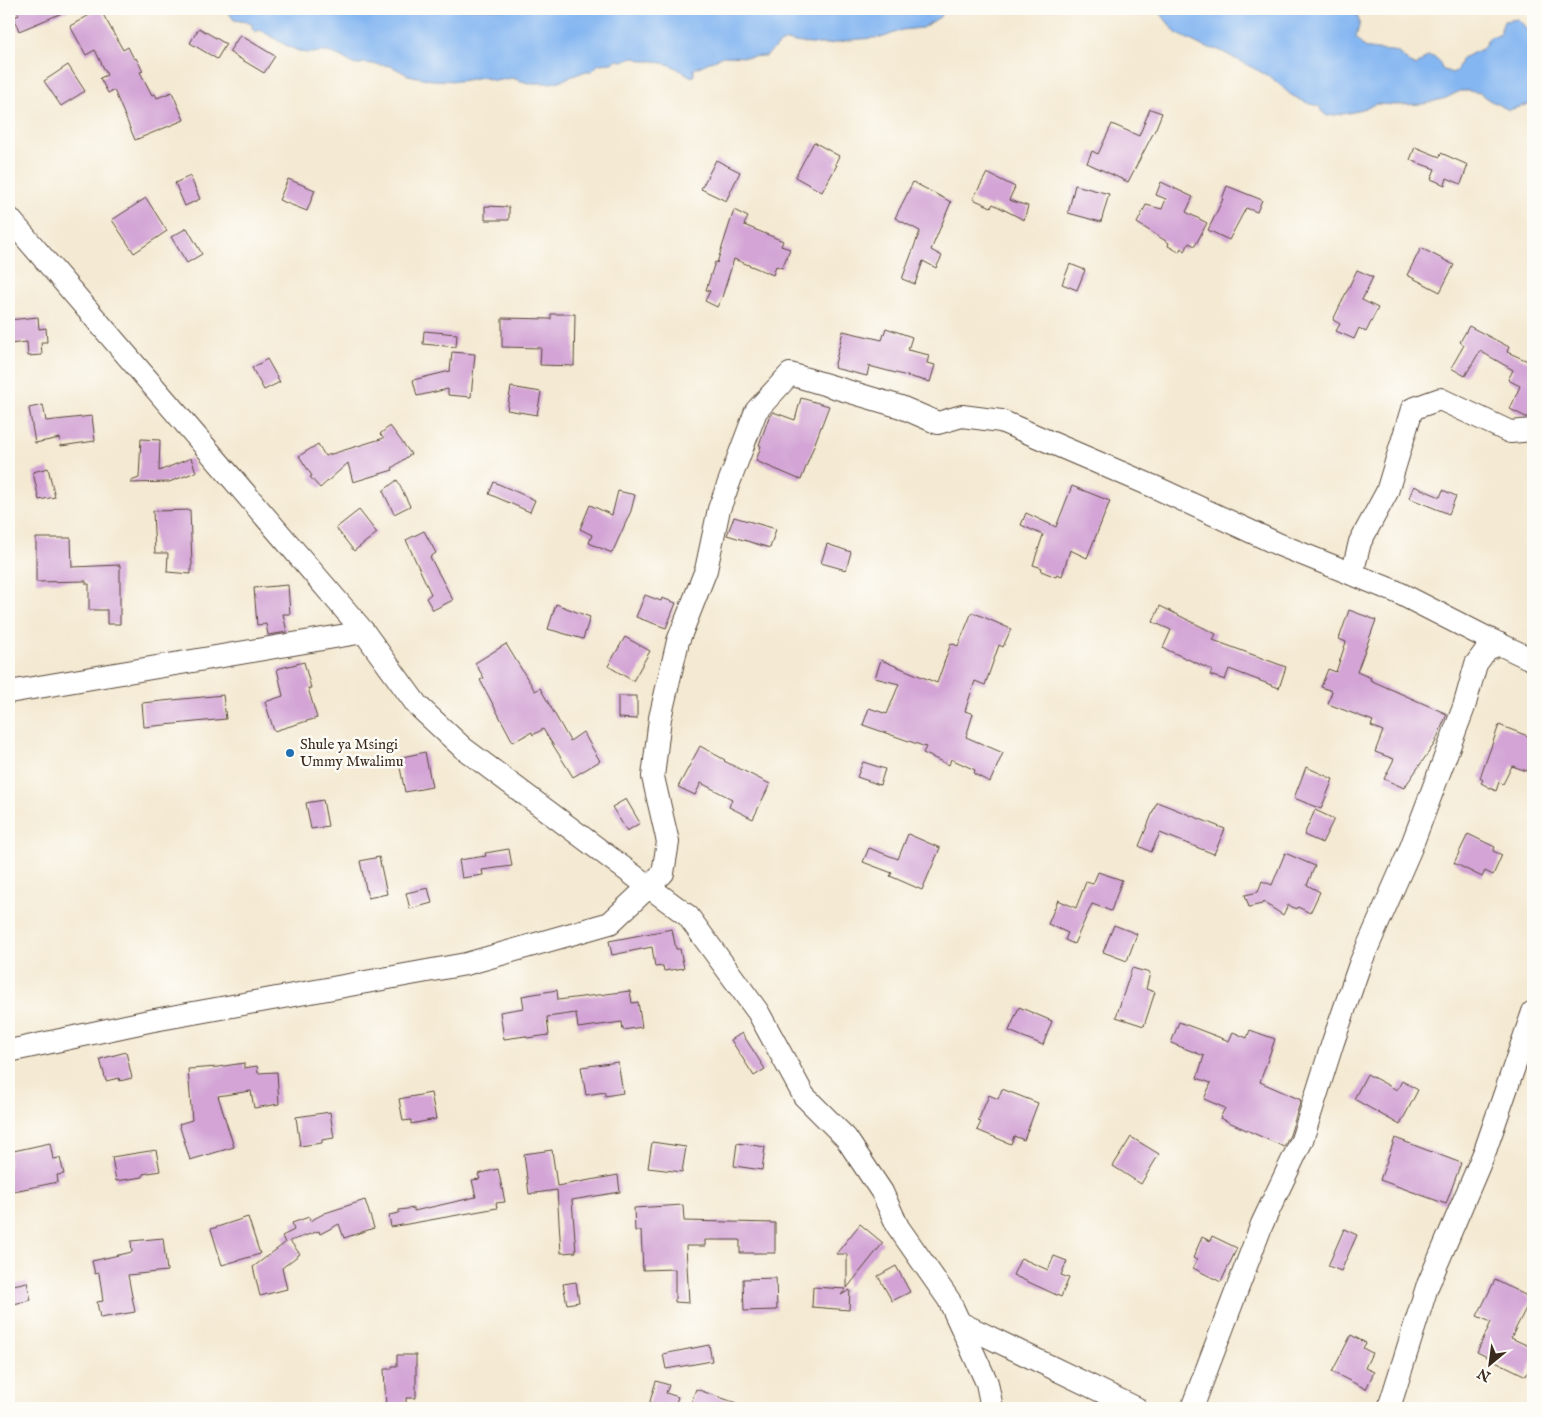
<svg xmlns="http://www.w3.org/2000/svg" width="1542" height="1417" font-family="'IM FELL English',serif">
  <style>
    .water { fill: #84b6f1; stroke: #607088 }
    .building { fill: #d3a4d5 }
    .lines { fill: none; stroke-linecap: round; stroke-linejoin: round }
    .minor-casing { stroke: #574739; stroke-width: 24 }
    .minor { stroke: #fff; stroke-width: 22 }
    .poi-dot { fill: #1f6fb2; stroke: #fdfcf7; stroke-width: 2 }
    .labels { text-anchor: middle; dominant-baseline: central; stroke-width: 5; stroke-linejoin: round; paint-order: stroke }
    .poi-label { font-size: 15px; fill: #3b2a1e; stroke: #fdfcf7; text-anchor: start }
  </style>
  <rect width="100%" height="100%" fill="#fdfcf7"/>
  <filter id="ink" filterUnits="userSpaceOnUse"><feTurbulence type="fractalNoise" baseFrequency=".02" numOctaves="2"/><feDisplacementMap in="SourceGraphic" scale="10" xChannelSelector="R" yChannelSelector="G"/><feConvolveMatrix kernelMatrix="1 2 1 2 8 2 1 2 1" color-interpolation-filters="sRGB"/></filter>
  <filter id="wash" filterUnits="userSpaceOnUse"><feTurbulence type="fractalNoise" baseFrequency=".0096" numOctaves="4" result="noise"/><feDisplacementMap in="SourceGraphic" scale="20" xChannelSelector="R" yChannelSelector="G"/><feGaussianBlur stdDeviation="1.12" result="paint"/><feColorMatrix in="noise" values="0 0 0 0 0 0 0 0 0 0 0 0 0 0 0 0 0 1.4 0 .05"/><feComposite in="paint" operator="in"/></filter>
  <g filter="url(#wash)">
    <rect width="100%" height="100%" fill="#f4e9d2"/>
    <!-- water -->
    <g class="water">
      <path d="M226 9H946L940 17 922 28 902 30 884 37 850 40 829 44H810L786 41 777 46 766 56 747 57 723 56 694 69V75L692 77 671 65 654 61H644L633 57 623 61 617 60 611 63 599 64 592 71H586L557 82 549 83H528L512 78 495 81 482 77 460 81 432 80 408 75 391 66 364 63 355 65C346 60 337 53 326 52 317 51 311 55 302 52 288 48 273 37 260 30L255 32 252 28V23L234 20Z"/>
      <path d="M1157 9H1352C1362 21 1360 23 1356 37 1365 55 1382 48 1397 52L1410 63 1416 66 1428 56C1438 57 1439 60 1442 69L1452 73 1457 70 1462 58 1482 49 1490 37 1499 35 1504 21 1518 19 1528 30H1533V103L1509 110 1489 100 1480 93 1468 91H1460L1446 98 1423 104 1396 105 1376 104 1350 113 1327 116 1321 111 1320 107 1305 102 1291 95 1272 78 1219 50 1204 47 1176 33Z"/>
    </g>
    <g id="blocks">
      <!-- building -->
      <g class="building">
        <path d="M16 9H72L19 31 14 17 19 15Z"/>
        <path d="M100 9 123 50 128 47 134 59 136 58 143 71 140 72 152 95 155 94 157 98 172 92 184 120 135 140 114 90 108 93 100 78 107 75 95 50 86 55 70 26Z"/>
        <path d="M199 28 226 44 217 59 190 43Z"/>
        <path d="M240 35 275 56 264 73 229 52Z"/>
        <path d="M68 65 85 91 61 106 44 81Z"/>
        <path d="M1150 109 1162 113 1156 128 1128 182 1087 163 1092 151 1098 154 1112 124 1139 136Z"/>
        <path d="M814 142 839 156 835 164 837 165 822 192 795 177Z"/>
        <path d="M1415 147 1440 157 1441 153 1468 165 1461 184 1447 178 1445 185 1431 179 1435 169 1410 160Z"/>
        <path d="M716 160 740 172 726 201 701 189Z"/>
        <path d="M987 173 1015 187 1009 200 1028 206 1024 220 993 204 991 207 973 199Z"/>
        <path d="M190 176 200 199 185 206 175 183Z"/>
        <path d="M288 179 315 190 307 211 279 200Z"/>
        <path d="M913 182 951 202 931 250 942 256 936 268 923 261 915 284 902 279 920 231 895 218Z"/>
        <path d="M1161 182 1193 197 1186 212 1207 223 1195 246 1189 243 1185 251 1181 248 1179 252 1168 246 1169 243 1137 223 1146 205 1162 209 1166 199 1156 195Z"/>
        <path d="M1075 185 1109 194 1101 222 1068 213Z"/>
        <path d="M1227 186 1262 200 1257 212 1246 208 1229 240 1208 230 1223 199H1222Z"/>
        <path d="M146 198 167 231 134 253 112 220Z"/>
        <path d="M485 206 509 207V220H485Z"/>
        <path d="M734 210 748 217 744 225 783 241 781 246 790 249 782 268 776 266 773 275 734 259 722 297 717 307 705 301 710 291 706 290 715 262 717 263Z"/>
        <path d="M187 228 202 254 187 263 171 237Z"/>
        <path d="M1421 248 1454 265 1440 292 1407 275Z"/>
        <path d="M1070 264 1085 270 1077 290 1062 284Z"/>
        <path d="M1357 270 1373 277 1362 300 1378 308 1366 332 1359 328 1354 339 1336 331 1340 324 1333 320Z"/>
        <path d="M551 314H575L574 366 540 365 541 348 502 347V318L551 319Z"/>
        <path d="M38 317 39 329 46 328 47 342H41L42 355 28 356 27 342 9 344V320Z"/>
        <path d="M1469 326 1509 347 1507 352 1530 362 1533 355V410L1530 417H1526L1510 409 1520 386 1508 380 1513 370 1480 351 1465 376 1451 368 1464 345 1460 342Z"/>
        <path d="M886 328 912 337 908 350 929 355 927 363 935 365 930 382 869 366 867 376 834 368 843 331 882 340Z"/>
        <path d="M424 331 457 334 456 347 423 344Z"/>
        <path d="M452 352 475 354 471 397 448 395V389L417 396 413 380 450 371Z"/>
        <path d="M267 359 280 382 264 390 252 368Z"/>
        <path d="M511 387 541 392 537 415 507 410Z"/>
        <path d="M801 398 829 406 801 480 756 461 761 446 759 445 769 417 773 412 795 420Z"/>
        <path d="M43 405 46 421 92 416 95 441 61 446 60 438 35 443 29 408Z"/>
        <path d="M390 426 411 454 392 468 393 470 353 482 348 463 320 488 310 477 312 476 299 456 318 444 325 456 384 438 380 434Z"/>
        <path d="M141 439 160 440 159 471 191 458 196 472 169 482 131 483V481L139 478Z"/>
        <path d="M48 468 55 497 39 500 33 472Z"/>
        <path d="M397 480 410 506 394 514 383 491Z"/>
        <path d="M494 482 535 500 530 512 489 494Z"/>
        <path d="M1072 486 1110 501 1087 558 1070 550 1062 576 1057 574 1056 577 1041 571 1042 568 1033 565 1043 535 1021 525 1026 513 1056 527Z"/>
        <path d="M1414 486 1440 497 1443 490 1456 496 1449 514 1409 498Z"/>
        <path d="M618 491 635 495 631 511 612 553 589 543 592 535 580 529 590 505 612 515Z"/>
        <path d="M190 510 192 565 191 566V574L167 572 168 553H155L153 511Z"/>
        <path d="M359 510 377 533 354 551 336 528Z"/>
        <path d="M734 517 776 529 770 548 727 535Z"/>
        <path d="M424 531 436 553 430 557 453 600 433 610 426 598 431 594 406 540Z"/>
        <path d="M36 538H71L72 567 120 565V624H107V610H89V584H86V581L36 582Z"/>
        <path d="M827 544 851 552 846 570 821 563Z"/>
        <path d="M288 585 290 614H283L287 632 268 635 266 624 257 625 254 588Z"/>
        <path d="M645 595 661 601 662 598 676 603 666 628 636 617Z"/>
        <path d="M556 604 590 617 583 639 548 629Z"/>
        <path d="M1160 606 1216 634 1213 640 1286 667 1279 688 1229 669 1225 680 1210 675 1212 670 1163 648 1171 630 1153 622Z"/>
        <path d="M1349 610 1376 620 1357 672 1371 678 1370 680 1447 714 1435 743 1404 788 1384 779 1394 759 1375 752 1383 731 1371 726 1373 721 1328 704 1332 691 1321 687 1328 669 1336 672 1346 642 1339 639Z"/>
        <path d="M972 612 1011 629 1003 647 999 645 985 685 975 681 965 711 973 714 966 737 1003 753 990 782 974 774 975 770 951 759 949 765 923 753 926 747 863 725 869 708 887 714 899 684 875 678 881 660 937 683 951 643 958 646Z"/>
        <path d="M625 637 650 651 633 681 608 666Z"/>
        <path d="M506 644 535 691 540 688 570 741 583 732 600 761 573 777 543 729 533 735 532 732 513 742 480 680 484 678 475 663Z"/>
        <path d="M304 662 311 688H308L317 718 274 731 265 702 283 696 277 669Z"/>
        <path d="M223 695 226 719 144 727 142 703Z"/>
        <path d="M618 696H637V719L618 718Z"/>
        <path d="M1499 725 1533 738V754L1527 771 1512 766 1503 784 1499 782 1496 791 1481 783 1483 780 1480 778Z"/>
        <path d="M700 746 725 760 724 761 770 784 753 819 729 807 732 799 701 783 695 795 678 787Z"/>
        <path d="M425 752 432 787 405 792 398 758Z"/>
        <path d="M863 762 885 769 880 785 857 777Z"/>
        <path d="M1306 767 1333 779 1321 809 1294 798Z"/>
        <path d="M626 799 640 823 627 831 612 807Z"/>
        <path d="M323 800 328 826 311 829 306 803Z"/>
        <path d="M1157 802 1225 829 1214 854 1160 833 1151 852 1139 846Z"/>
        <path d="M1315 810 1334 819 1322 843 1304 835Z"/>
        <path d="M908 834 940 848 922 890 890 876 892 873 863 862 869 848 898 859Z"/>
        <path d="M1468 834 1495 847 1493 851 1502 855 1493 875 1485 871 1482 877 1454 863Z"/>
        <path d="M509 849 512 866 482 870 483 875 462 878 459 860 486 856 485 853Z"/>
        <path d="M1285 853 1315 866 1307 885 1320 892 1310 913 1298 907 1297 909 1288 905 1283 915 1263 902 1262 904 1249 907 1245 895 1258 892 1262 881 1272 885Z"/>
        <path d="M379 857 387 894 368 898 360 861Z"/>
        <path d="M1098 872 1122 880 1111 911 1092 904 1074 944 1065 940 1068 933 1048 924 1058 900 1076 908 1086 882 1093 884Z"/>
        <path d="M428 888 432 903 410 909 406 893Z"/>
        <path d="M1114 925 1137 934 1127 961 1103 952Z"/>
        <path d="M672 929 676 949H680L684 968 664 971 663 966 655 967 652 947 612 955 609 941Z"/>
        <path d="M1132 968 1150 973 1146 989 1155 992 1144 1026 1116 1017Z"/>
        <path d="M557 990 558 1000 630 991 632 1003 638 1002 642 1027 623 1030 622 1022 578 1028 576 1013 547 1017 549 1035 527 1038 526 1036 504 1039 500 1012 524 1008 522 996Z"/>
        <path d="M1019 1007 1052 1021 1043 1045 1009 1031Z"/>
        <path d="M1179 1022 1229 1041 1233 1032 1247 1038 1250 1030 1275 1039 1260 1082 1301 1100 1290 1135 1284 1147 1220 1118 1225 1108 1204 1099 1211 1083 1197 1078 1204 1056 1171 1043Z"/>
        <path d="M742 1033 765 1069 754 1076 731 1040Z"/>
        <path d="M126 1052 132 1078 120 1081 119 1078 106 1081 100 1059Z"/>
        <path d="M618 1062 623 1093 605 1096V1092L586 1095 581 1067Z"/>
        <path d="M244 1063V1068L257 1066 258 1073 277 1072 279 1104 254 1108 251 1091 218 1096 234 1147 190 1160 179 1124 192 1120 188 1069 218 1067Z"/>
        <path d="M1367 1074 1397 1090 1402 1081 1418 1090 1400 1125 1354 1099Z"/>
        <path d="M1002 1089 1038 1103 1024 1140 1014 1136 1011 1144 977 1130 981 1122 978 1121 989 1095 998 1099Z"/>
        <path d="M431 1093 436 1119 411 1124V1120L403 1121 399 1099Z"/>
        <path d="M330 1112 334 1138 322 1140V1143L300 1146 296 1117Z"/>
        <path d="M1131 1137 1159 1154 1141 1184 1113 1166Z"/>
        <path d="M1395 1138 1461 1163 1446 1204 1380 1180Z"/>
        <path d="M652 1142 686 1147 682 1172 648 1168Z"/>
        <path d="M50 1143 53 1159 60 1158 64 1174 57 1175 58 1182 9 1192V1152Z"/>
        <path d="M737 1143 765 1147 762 1170 734 1166Z"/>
        <path d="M156 1150 160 1171 143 1174V1177L116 1181 112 1157Z"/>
        <path d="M552 1150 557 1186 618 1175 620 1192 572 1200 576 1252 561 1253 557 1190 529 1194 524 1154Z"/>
        <path d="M498 1169 505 1202 496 1203 497 1208 391 1227 389 1215 399 1213V1210L414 1208V1211L476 1197 472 1180 480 1179 478 1174Z"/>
        <path d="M365 1200 374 1228 344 1238 339 1224 320 1234 319 1231 290 1241 300 1254 282 1268 287 1289 260 1296 253 1267 285 1243 282 1236 294 1230 292 1223 309 1217 310 1221 325 1213Z"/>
        <path d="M683 1205 684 1221 775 1223V1253H740V1240H705V1246H686L689 1303 675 1302V1269L643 1270 641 1231H635L634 1208Z"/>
        <path d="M248 1217 260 1254 222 1265 211 1229Z"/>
        <path d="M860 1224 883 1243 847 1288V1254H836Z"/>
        <path d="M1344 1229 1357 1235 1341 1271 1328 1266Z"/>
        <path d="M1212 1236 1237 1248 1221 1282 1193 1268 1197 1260 1193 1258 1202 1237 1210 1241Z"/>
        <path d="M163 1238 167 1271 128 1275 135 1312 100 1318 97 1302 103 1301 99 1273 95 1274 92 1261 132 1252 131 1241Z"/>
        <path d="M1054 1256 1067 1261 1061 1275 1069 1278 1061 1297 1013 1275 1021 1258 1048 1270Z"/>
        <path d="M896 1266 910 1292 892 1301 878 1276Z"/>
        <path d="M776 1278 777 1310 744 1311 743 1279Z"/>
        <path d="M1495 1280 1531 1298 1511 1338 1533 1348V1360L1526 1376 1477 1352 1491 1322 1477 1316Z"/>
        <path d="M27 1282 31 1300 9 1305V1286Z"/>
        <path d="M576 1282 579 1302 567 1304 563 1284Z"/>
        <path d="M813 1287 846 1289 841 1295 850 1290 849 1310 812 1307Z"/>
        <path d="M1351 1335 1366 1343 1363 1348 1372 1353 1365 1368 1374 1372 1366 1389 1332 1372Z"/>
        <path d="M709 1345 712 1361 666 1369 663 1354Z"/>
        <path d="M397 1355H416V1398H406V1408H386L384 1369H392V1366H397Z"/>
        <path d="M656 1381 669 1385 666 1393 678 1397 674 1408H648Z"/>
        <path d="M696 1389 745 1406V1408H689Z"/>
      </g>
    </g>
  </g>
  <g filter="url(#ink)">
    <use href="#blocks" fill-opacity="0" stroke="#574739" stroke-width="1"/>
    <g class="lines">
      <!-- minor casing -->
      <g class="minor-casing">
        <g id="minor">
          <path d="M9 218 364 632 417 705 463 748 688 916 758 1012 804 1096 846 1138 882 1192 898 1227 949 1300 987 1383 992 1408"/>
          <path d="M1352 574 1360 542 1387 492 1412 409 1440 399 1510 432 1533 430"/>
          <path d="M9 692 364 632"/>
          <path d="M9 1051 149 1021 466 964 610 923 663 873 668 842 653 777 660 718 678 641 706 570 719 509 756 411 790 374 901 407 938 423 962 416 1001 421 1157 488 1280 545 1397 592 1491 640 1533 660"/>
          <path d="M960 1323 1136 1408"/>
          <path d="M1192 1408 1262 1224 1302 1140 1333 1042 1360 964 1410 850 1464 707 1476 664 1487 649 1500 644"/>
          <path d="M1389 1408 1427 1287 1485 1151 1533 1012"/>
        </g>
      </g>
      <!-- minor -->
      <use href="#minor" class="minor"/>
    </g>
  </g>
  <!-- markers -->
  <circle class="poi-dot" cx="290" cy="753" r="5"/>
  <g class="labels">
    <!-- poi labels -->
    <g class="poi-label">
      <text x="300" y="744">Shule ya Msingi<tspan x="300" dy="17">Ummy Mwalimu</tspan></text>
    </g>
  </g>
  <!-- margin -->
  <rect width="1542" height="1417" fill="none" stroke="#fdfcf7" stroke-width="30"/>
  <!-- north arrow -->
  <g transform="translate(1490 1364) rotate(209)" stroke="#fdfcf7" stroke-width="4" paint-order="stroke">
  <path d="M0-4L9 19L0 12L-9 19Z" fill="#3b2a1e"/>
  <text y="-8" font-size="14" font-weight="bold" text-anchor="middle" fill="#3b2a1e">N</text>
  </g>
</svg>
